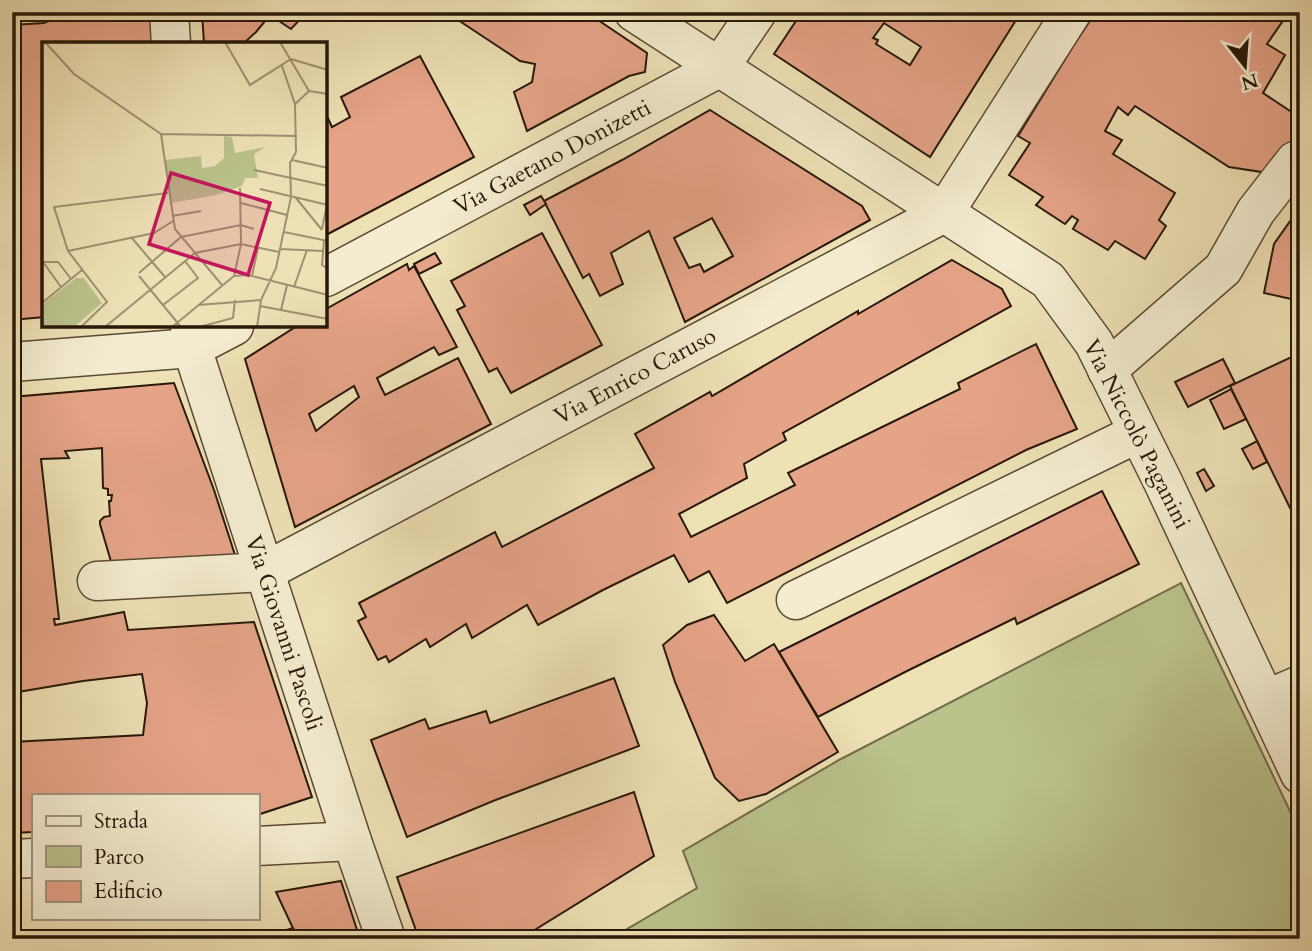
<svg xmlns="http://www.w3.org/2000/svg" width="1312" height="951" font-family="Cardo,serif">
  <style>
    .green { fill: #bbc28c; stroke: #716d4a; stroke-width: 2 }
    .building { fill: #e5a388; stroke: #271808; stroke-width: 2; fill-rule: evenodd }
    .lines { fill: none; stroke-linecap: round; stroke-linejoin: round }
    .minor-casing { stroke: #594a34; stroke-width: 41 }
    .minor { stroke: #f4ecd0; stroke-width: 38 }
    .labels { text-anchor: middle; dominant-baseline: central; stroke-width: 6; stroke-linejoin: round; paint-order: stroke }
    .street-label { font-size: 23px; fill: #271808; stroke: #f4ecd0 }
    .inset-road { fill: none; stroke: #9e9170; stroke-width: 2 }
    .view { fill: #c2185b; fill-opacity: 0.15; stroke: #c2185b; stroke-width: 3.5 }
    .inset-edge { fill: none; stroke: #271808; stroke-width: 3.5 }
  </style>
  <rect width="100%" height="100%" fill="#eee1b6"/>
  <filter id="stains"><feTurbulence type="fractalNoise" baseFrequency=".00286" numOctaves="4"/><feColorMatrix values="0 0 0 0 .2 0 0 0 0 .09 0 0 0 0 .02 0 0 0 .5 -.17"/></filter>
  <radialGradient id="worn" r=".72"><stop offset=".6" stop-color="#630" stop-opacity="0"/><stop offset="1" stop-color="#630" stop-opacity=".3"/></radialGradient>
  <!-- green -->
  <path class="green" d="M1181 583 1300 832V939H610L697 888 683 851 839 760Z"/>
  <!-- building -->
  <g class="building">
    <path d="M69 12H158L160 44H44V317L12 320V25L44 23Z"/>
    <path d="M202 12H307L291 29 270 15 256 32 243 44H204Z"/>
    <path d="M446 12H586L647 53 645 72 629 76 527 131 514 92 532 82 535 64 520 61Z"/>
    <path d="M802 12H918L932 21 937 12H1021L930 157 774 54ZM884 23 921 47 910 65 876 44 878 40 873 38Z"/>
    <path d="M1096 12H1289L1267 44 1285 55 1263 93 1299 117 1281 175 1229 167 1135 106 1128 115 1118 107 1105 131 1122 140 1113 154 1175 193 1159 220 1166 226 1145 259 1115 241 1108 250 1073 229 1078 220 1072 216 1065 224 1036 205 1043 197 1009 175 1030 143 1018 136 1075 43Z"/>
    <path d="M420 56 474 157 326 235V114L332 127 350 117 341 97Z"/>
    <path d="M710 110 862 206 870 220 685 322 649 231 611 253 623 284 600 296 589 274 583 278 544 201 622 160ZM712 218 733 256 704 272 700 264 689 268 674 238Z"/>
    <path d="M541 196 546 204 530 215 524 205Z"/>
    <path d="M1300 212V301L1264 293 1274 244 1293 217Z"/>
    <path d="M542 233 602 345 511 393 497 368 489 372 457 310 465 306 451 281Z"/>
    <path d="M435 253 441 263 419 274 414 264Z"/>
    <path d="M952 260 1002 289 1011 306 783 433 786 440 744 464 747 478 679 514 691 537 795 485 788 473 960 389 958 383 1036 344 1077 429 1026 450 727 603 709 571 689 582 674 555 603 590 538 625 527 605 472 638 466 624 430 647 426 639 389 662 386 656 378 660 358 621 366 617 359 603 495 532 502 547 654 468 635 434 710 392 712 396 858 311V314Z"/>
    <path d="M407 264 409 270 414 266 457 347 439 355 434 347 377 378 381 387 385 395 458 358 491 424 295 527 245 359 297 326H326V309ZM354 386 359 397 316 431 309 414Z"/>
    <path d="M1300 353V511L1293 514 1230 386Z"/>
    <path d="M1223 359 1235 383 1188 407 1175 382Z"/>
    <path d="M174 383 214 490 235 555 112 565 100 524V521L104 517 110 516 109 501H111L112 495H108V489L103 488 102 448 65 451 69 458 41 459 59 619H54L55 625 124 612 128 630 254 622 312 797 257 815V795H33V832L12 833V742L143 735 147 703 142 674 83 681 12 693V397Z"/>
    <path d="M1231 389 1246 419 1224 429 1210 400Z"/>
    <path d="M1257 441 1267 462 1253 469 1242 449Z"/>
    <path d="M1204 469 1214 486 1206 491 1197 473Z"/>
    <path d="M1102 491 1139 564 1017 624 1015 618 907 671 818 717 779 652Z"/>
    <path d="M714 615 745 661 774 644 838 752 766 794 739 801 715 778 675 682 663 645 687 625Z"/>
    <path d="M614 678 639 746 493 801 407 837 371 740 425 719 429 729 486 711 490 723Z"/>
    <path d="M634 792 654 856 520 939H419L397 877Z"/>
    <path d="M341 881 360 939H298L276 892Z"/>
    <path d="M293 928 298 939H257Z"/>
  </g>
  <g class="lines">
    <!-- minor casing -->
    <g class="minor-casing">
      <g id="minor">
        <path d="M169 12 171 44"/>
        <path d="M634 12 1048 280 1094 343 1163 482 1300 774"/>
        <path d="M326 277 719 68 757 12"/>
        <path d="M190 326 192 348 352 841 386 939"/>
        <path d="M12 362 192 348 234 326"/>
        <path d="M1107 370 1223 269 1256 211 1295 161 1300 159"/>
        <path d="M97 581 264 572 944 213 1072 12"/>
        <path d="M796 600 1138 433"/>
        <path d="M1265 700 1300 685"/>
        <path d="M257 846 352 841"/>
        <path d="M12 859 33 858"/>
      </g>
    </g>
    <!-- minor -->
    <use href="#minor" class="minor"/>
  </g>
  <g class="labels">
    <!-- street labels -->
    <g class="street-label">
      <text transform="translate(552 157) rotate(-28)">Via Gaetano Donizetti</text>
      <text transform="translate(635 376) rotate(-28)">Via Enrico Caruso</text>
      <text transform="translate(1137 434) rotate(63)">Via Niccolò Paganini</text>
      <text transform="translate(284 633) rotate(72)">Via Giovanni Pascoli</text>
    </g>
  </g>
  <!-- overview -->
  <g transform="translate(42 42)">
    <rect width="285" height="285" fill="#eee1b6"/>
    <path d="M182 94 190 95 193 111 223 105 212 112 216 136H203L200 144 174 153 130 161 123 118 159 114 160 126 173 124 182 116ZM34 236H42L60 261 32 285H0V263Z" fill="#bbc28c"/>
    <path class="inset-road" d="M3 0 32 32 119 92 255 94M183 0 208 43 249 17M238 0 267 49M249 17 286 28M253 62 267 49 286 52M119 92 133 187 180 243M250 118 286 126M212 128 286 144M218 147 286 163M254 156 280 188M199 161 245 173M130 174 159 169M280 187 285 162M242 190 286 199M89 195 123 235M282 198 280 223 286 227M238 207 281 209M26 209 112 191 131 179M97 231 139 195 199 183 212 187M97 234 139 285M192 234 199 202 198 146M210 234 216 206M19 245 1 220H16L29 237M252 245 265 208M0 261 40 228M121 263 156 236 143 219M156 263 219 258M218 264 286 277M239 268 245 243M39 285 65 260 26 209 12 165 126 151M63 285 153 211 199 202 237 210M130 285 192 234 206 233 286 253M157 285 191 276 193 258M215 285 219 258 234 226 249 155 248 121 254 110 253 62 240 24"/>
    <path class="view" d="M129 131 228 161 206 233 107 202Z"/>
    <rect width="285" height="285" class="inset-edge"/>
  </g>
  <!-- margin -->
  <rect width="1312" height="951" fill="none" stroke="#eee1b6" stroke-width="42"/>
  <rect x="14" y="14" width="1284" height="923" fill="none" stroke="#271808" stroke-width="3.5"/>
  <rect x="21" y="21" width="1270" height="909" fill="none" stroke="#271808" stroke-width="2"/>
  <!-- legend -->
  <rect x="32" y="794" width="228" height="126" fill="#f4ecd0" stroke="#a29780" stroke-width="2"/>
  <rect x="46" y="816" width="35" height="10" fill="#f4ecd0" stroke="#a29780" stroke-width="2"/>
  <text x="94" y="828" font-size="21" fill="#271808">Strada</text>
  <rect x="46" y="846" width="35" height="21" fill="#bbc28c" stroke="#a29780" stroke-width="2"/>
  <text x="94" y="864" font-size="21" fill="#271808">Parco</text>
  <rect x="46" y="881" width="35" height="21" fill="#e5a388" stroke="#a29780" stroke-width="2"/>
  <text x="94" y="898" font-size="21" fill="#271808">Edificio</text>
  <!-- north arrow -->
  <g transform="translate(1245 66) rotate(163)" stroke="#f4ecd0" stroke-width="5" paint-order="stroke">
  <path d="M0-5L12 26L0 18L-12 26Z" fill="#271808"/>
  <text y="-10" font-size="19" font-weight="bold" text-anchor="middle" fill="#271808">N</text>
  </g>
  <rect width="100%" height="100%" filter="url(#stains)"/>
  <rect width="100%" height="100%" fill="url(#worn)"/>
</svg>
